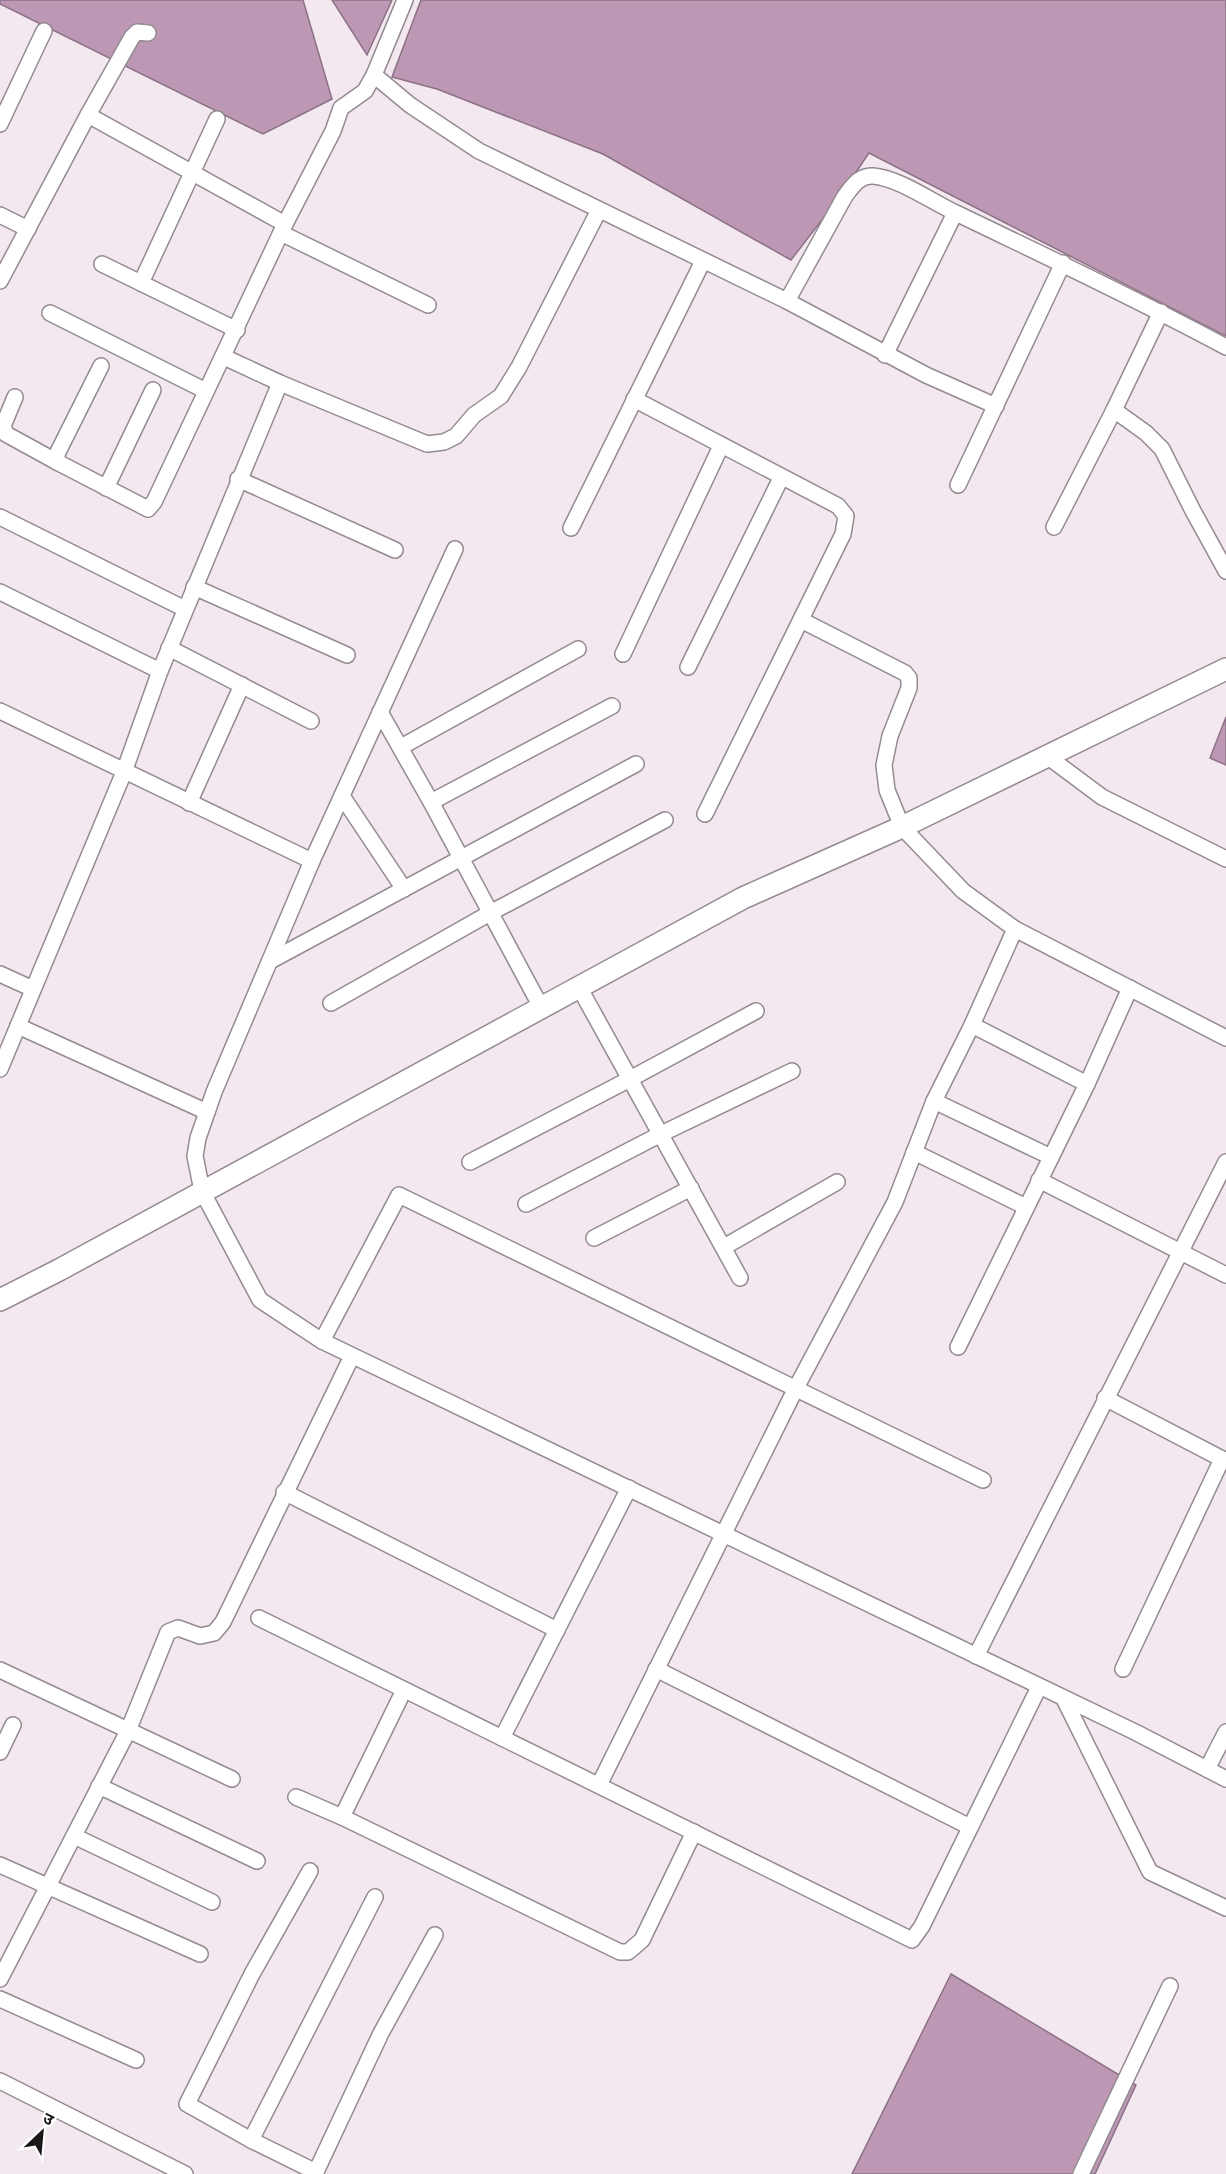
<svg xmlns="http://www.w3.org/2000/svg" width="1226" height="2174" font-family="'Space Grotesk','Noto Sans Devanagari',sans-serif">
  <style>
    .water { fill: #bd98b4; stroke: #8c7185; stroke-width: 1.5 }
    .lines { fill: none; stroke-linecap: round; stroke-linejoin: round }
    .street-casing { stroke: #948a91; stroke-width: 18 }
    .secondary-casing { stroke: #948a91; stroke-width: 24 }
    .street { stroke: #fff; stroke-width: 15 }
    .secondary { stroke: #fff; stroke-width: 21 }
  </style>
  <rect width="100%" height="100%" fill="#f3e8f0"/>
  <!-- water -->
  <g class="water">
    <path d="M0 0H303L332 99 263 134 0 4Z"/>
    <path d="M332 0H392L367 55Z"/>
    <path d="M421 0H1226V336L869 153 835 203 791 260 603 154 437 89 392 77Z"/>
    <path d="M1226 717V765L1210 758Z"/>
    <path d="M951 1974 1136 2085 1095 2174H852Z"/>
  </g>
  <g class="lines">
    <!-- street casing -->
    <g class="street-casing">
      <g id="street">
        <path d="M374 75 410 105 479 151 787 301 926 375 996 406"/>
        <path d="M88 115 285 224"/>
        <path d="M0 124 44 31"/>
        <path d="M0 215 28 229"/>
        <path d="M281 233 428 305"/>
        <path d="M102 264 237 330"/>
        <path d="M0 281 88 115 132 37 137 32 148 33"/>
        <path d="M141 283 217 119"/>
        <path d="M787 301 845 196C852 187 859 175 873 176 899 178 932 202 956 213 1047 257 1137 299 1226 347"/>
        <path d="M50 313 206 391"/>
        <path d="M885 355 955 213"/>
        <path d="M224 357 280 383 427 444 444 442 456 436 474 415 501 396 519 367 599 210"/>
        <path d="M101 366 57 454V462L148 509 154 502 285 224 333 131 341 108 365 91 374 75 405 0"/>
        <path d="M15 397 3 426 6 434 57 462"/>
        <path d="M634 399 838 506 846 516 843 534 705 814"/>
        <path d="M1114 410 1146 433 1162 449 1193 511 1226 571"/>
        <path d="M238 479 395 550"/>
        <path d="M958 485 1063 263"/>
        <path d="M106 488 153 390"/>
        <path d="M0 517 185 609"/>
        <path d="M1054 527 1114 410 1161 312"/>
        <path d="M571 528 703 261"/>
        <path d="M455 549 312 861 214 1092 198 1138 195 1156 202 1191 260 1300 322 1341 1135 1732 1226 1779"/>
        <path d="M194 587 347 655"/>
        <path d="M0 592 160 671"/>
        <path d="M801 620 905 673 909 678V688L890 736 884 765 887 790 902 827 963 891 1015 929 1226 1038"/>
        <path d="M169 648 311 721"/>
        <path d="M623 654 721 446"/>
        <path d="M688 667 781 478"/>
        <path d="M0 711 312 861"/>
        <path d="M380 712 431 802 541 1007"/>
        <path d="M401 747 578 649"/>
        <path d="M1047 756 1102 797 1226 859"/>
        <path d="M342 796 404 889"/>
        <path d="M431 802 612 706"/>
        <path d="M189 803 242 685"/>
        <path d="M272 960 636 764"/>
        <path d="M0 974 33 989"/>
        <path d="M579 987 740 1278"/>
        <path d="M331 1003 490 913 665 820"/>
        <path d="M972 1025 1087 1084"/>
        <path d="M18 1026 207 1112"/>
        <path d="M0 1069 124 772 160 671 280 383"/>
        <path d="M934 1101 1051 1157"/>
        <path d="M914 1152 1026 1207"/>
        <path d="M470 1162 630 1079 756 1011"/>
        <path d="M1039 1180 1226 1275"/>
        <path d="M526 1204 661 1134 792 1071"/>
        <path d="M594 1238 691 1188"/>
        <path d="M724 1247 837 1182"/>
        <path d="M322 1341 399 1195 983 1480"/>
        <path d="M958 1347 1087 1084 1130 988"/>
        <path d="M1105 1398 1226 1461"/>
        <path d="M284 1492 557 1630"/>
        <path d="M259 1618 912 1940 922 1926 1039 1687"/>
        <path d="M976 1656 1226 1162"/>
        <path d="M656 1669 970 1827"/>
        <path d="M1123 1669 1222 1459"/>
        <path d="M0 1670 232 1779"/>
        <path d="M1064 1699 1150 1872 1226 1908"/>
        <path d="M502 1738 629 1488"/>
        <path d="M0 1752 13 1725"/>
        <path d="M1207 1769 1226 1732"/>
        <path d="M599 1785 796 1388 895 1202 934 1101 972 1025 1015 929"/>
        <path d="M99 1786 257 1861"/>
        <path d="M296 1797 342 1817 620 1952H628L642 1940 694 1832"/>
        <path d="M342 1817 404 1690"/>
        <path d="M74 1836 212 1902"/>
        <path d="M0 1865 200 1954"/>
        <path d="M310 1871 252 1974 187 2104 251 2140 316 2172"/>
        <path d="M0 1979 128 1731 168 1632 178 1628 200 1636 214 1633 223 1622 352 1356"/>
        <path d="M0 1999 136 2060"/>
        <path d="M0 2081 185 2174"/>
        <path d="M251 2140 375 1897"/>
        <path d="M315 2174 381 2033 435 1935"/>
        <path d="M1081 2174 1170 1986"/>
      </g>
    </g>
    <!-- secondary casing -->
    <g class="secondary-casing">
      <path id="secondary" d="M0 1300 59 1270 743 898 902 827 1226 669"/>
    </g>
    <!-- street -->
    <use href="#street" class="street"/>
    <!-- secondary -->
    <use href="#secondary" class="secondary"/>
  </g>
  <!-- north arrow -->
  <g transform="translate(42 2132) rotate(26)" stroke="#ffffff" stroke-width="4.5" paint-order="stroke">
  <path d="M0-4.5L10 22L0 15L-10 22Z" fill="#191518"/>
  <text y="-9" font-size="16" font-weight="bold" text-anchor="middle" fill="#191518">उ</text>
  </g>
</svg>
